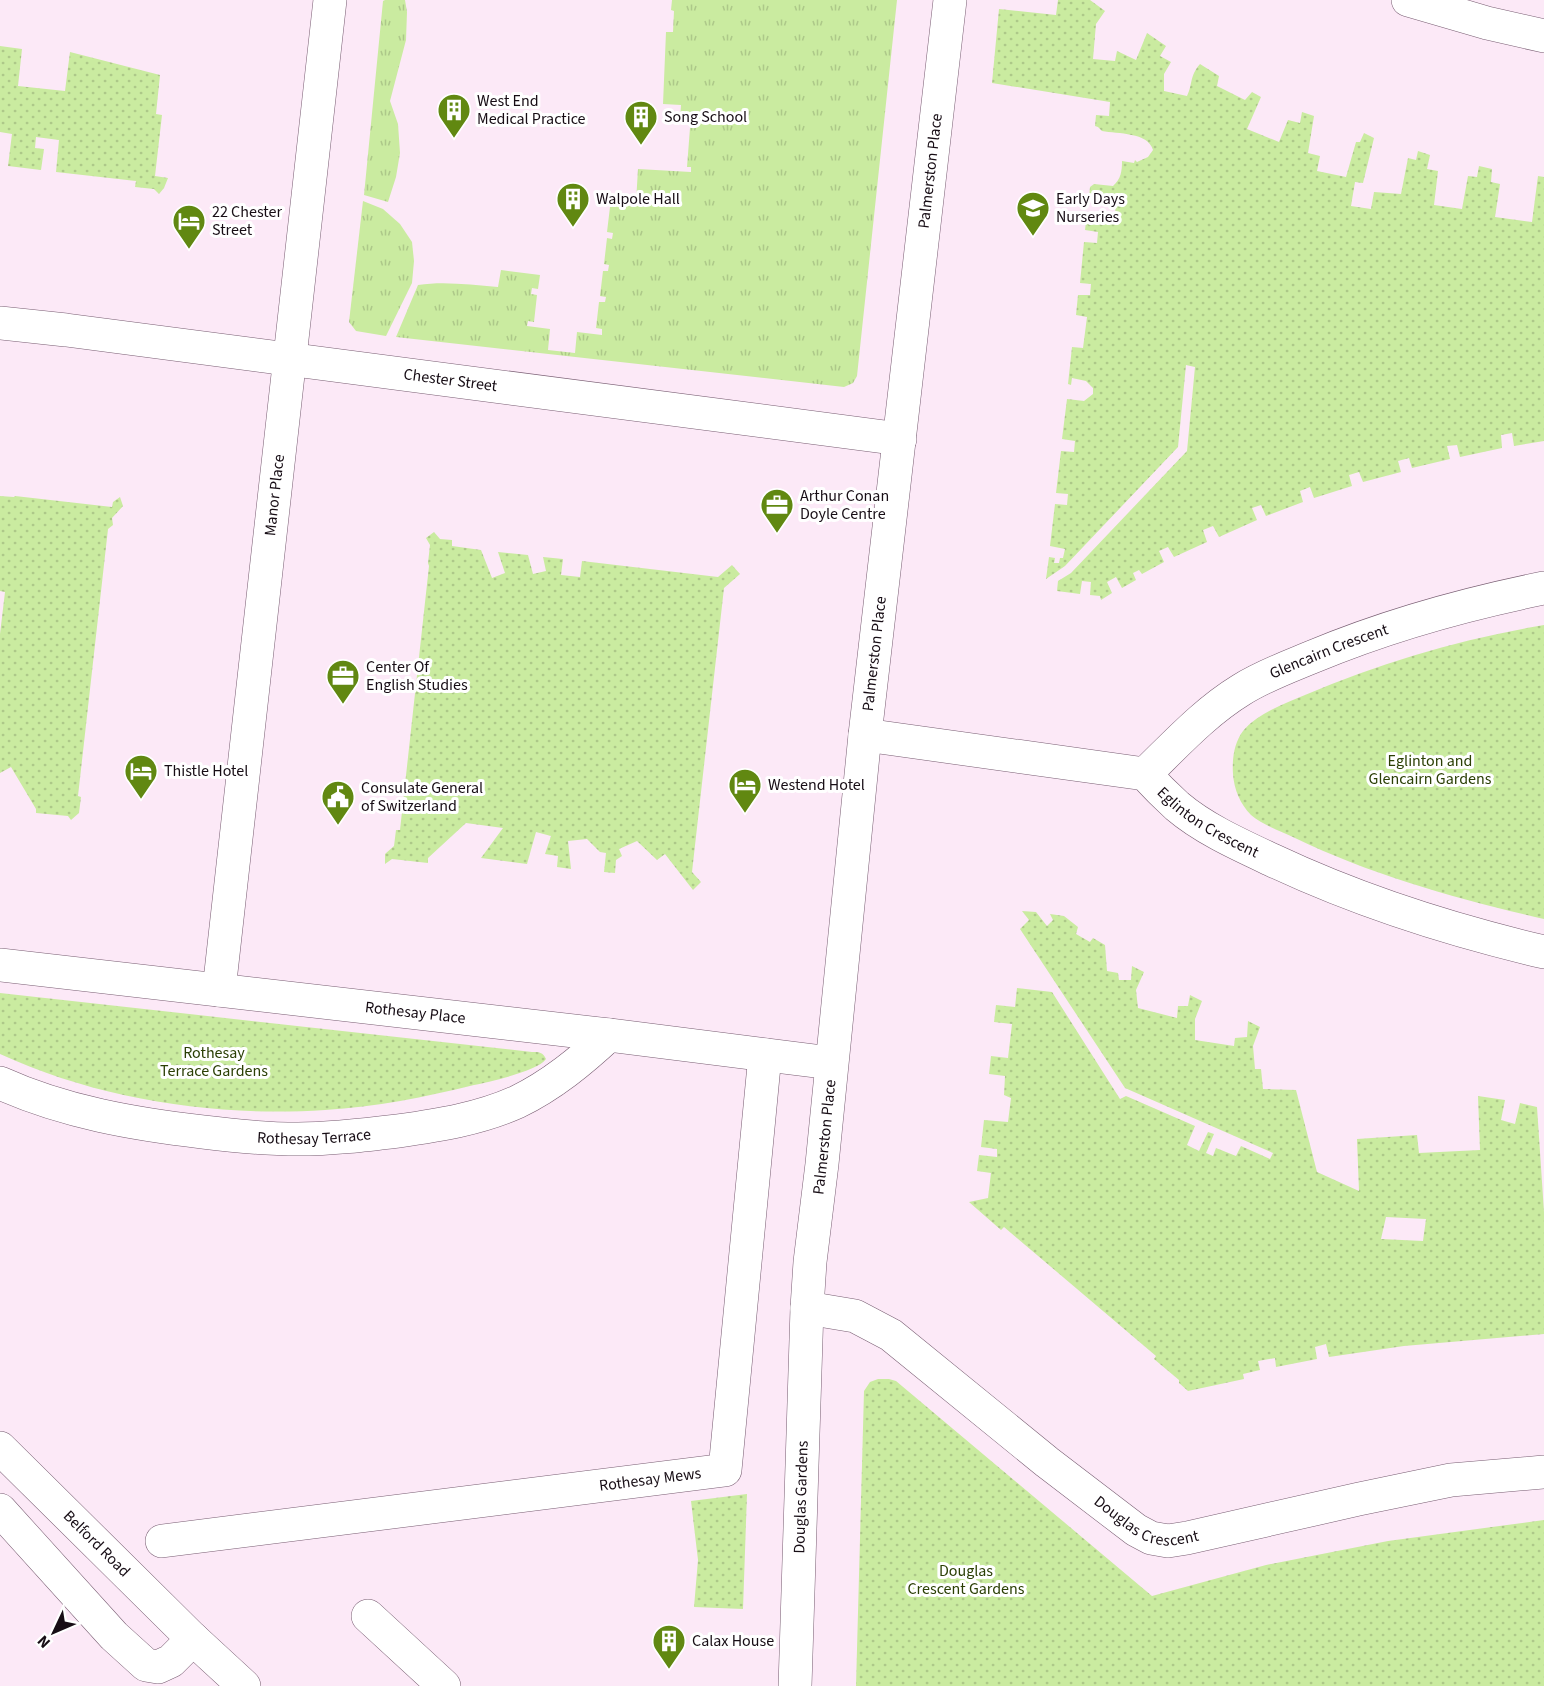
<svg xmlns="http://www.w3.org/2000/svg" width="1544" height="1686" font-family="'Source Sans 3',sans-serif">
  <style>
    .grass { fill: url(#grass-tufts) }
    .garden { fill: url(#garden-dots); fill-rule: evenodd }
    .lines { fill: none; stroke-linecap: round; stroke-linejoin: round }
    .minor-casing { stroke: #785d72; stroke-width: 34 }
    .minor { stroke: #fff; stroke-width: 33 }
    .labels { text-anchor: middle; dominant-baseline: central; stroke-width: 6; stroke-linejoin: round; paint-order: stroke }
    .poi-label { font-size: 16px; fill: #170d15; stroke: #fff; text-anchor: start }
    .street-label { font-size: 16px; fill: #170d15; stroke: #fff }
    .park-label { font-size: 16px; fill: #2b3f05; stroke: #fff }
  </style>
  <defs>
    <pattern id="grass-tufts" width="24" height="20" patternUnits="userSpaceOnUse" patternTransform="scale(1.5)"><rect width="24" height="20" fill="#caeba0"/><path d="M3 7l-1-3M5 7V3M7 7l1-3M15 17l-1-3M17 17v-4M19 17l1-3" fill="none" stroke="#adc889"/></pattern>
    <pattern id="garden-dots" width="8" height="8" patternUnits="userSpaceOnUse" patternTransform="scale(1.5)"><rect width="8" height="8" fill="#caeba0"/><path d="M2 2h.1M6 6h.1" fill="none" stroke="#adc889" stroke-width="1.8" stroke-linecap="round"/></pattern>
  </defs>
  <rect width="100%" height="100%" fill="#fce9f7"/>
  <!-- grass -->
  <g class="grass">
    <path d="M385 0H405L407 12 406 40 390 101 398 124 400 153 396 177 388 202 364 195 383 1Z"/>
    <path d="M672 0H897L857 376 853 383 844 387 396 337 418 285C445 281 471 285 498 287L501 270 540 275 538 289 532 288 531 294 537 295 534 322 528 321 527 326 550 329 548 350 575 353 577 332 602 335V329L596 328 599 302H605L606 297 600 296 603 271H608L609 265 604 264 607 238 612 239 613 233 607 232 610 207H616L617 200 636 202 638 169 691 172V167H687L690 128H694L695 121 680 120 681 105 663 104 666 32H673L674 11 671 10Z"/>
    <path d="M363 201 383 209 400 224 412 242 414 261 412 283 386 336 356 331 349 322Z"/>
  </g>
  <!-- garden -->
  <g class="garden">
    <path d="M1058 0H1090L1105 11 1096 24 1093 59 1115 61 1117 51 1136 60 1147 33 1166 46 1160 56 1171 62 1164 74V91L1187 96C1193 84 1189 77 1200 64L1219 76 1217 86 1245 100 1252 92 1261 97 1247 129 1279 142 1288 120 1300 123 1302 112 1314 116 1308 153 1320 156 1317 171 1346 177 1356 142H1360L1364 133 1374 138 1363 183 1355 182 1351 206 1371 209 1374 192 1401 194 1408 158 1416 160 1418 151 1430 155 1427 169 1438 171 1434 205 1462 209 1468 176 1477 177 1479 166 1492 169 1491 182 1500 184 1495 217 1532 222 1538 176 1544 177V441L1514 446 1512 433 1501 435 1502 448 1460 457 1457 445 1447 446 1450 459 1412 468 1409 458 1398 461 1401 472 1363 482 1359 472 1349 475 1352 486 1314 498 1310 487 1300 491 1303 502 1266 516 1261 505 1252 508 1257 520 1219 537 1213 526 1203 530 1207 542 1174 557 1168 547 1159 551 1164 562 1142 574 1139 570 1133 573 1136 580 1122 588 1116 577 1107 582 1112 593 1101 600 1100 596 1090 595 1091 582 1082 581 1080 594 1057 591 1058 581 1071 573 1187 451 1195 367 1186 365 1178 447 1065 566 1046 579 1049 557 1055 558 1054 563H1059L1060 558H1063L1065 549 1050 546 1055 504 1067 505 1068 494 1056 493 1061 451 1074 452 1075 441 1062 439 1067 399 1084 401 1093 394V388L1086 381 1072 378 1071 385 1068 384 1072 347 1083 348 1087 317 1076 315 1078 295H1090L1091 284 1080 283 1084 242 1097 243 1098 232 1085 230 1087 213 1115 215 1116 201 1089 198 1090 187 1094 184 1113 186C1121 179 1122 171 1122 161L1134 163 1135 160 1137 162 1148 157 1153 150C1148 132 1118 134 1102 131L1098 127 1095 126 1096 115 1109 116 1110 102 992 83 999 9 1056 15Z"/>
    <path d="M0 46 22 49 18 86 65 91 70 52 160 75 156 114 162 115 155 176 168 178 164 188 159 194 154 189 135 187 136 181 56 172 59 140 36 137 35 148 44 149 41 170 8 166 12 134 0 132Z"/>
    <path d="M0 496 14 497 15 496 112 507 113 502 120 497 123 506 112 518 113 525 108 529 78 796 81 797 79 813 71 820 68 816 36 813V809L11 767 0 773V634L5 592 0 591Z"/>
    <path d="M434 532 440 539 452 540V546L481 550 492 578 505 573 498 552 528 555 533 574 546 571 543 557 563 559 561 575 580 577 582 561 718 577 732 565 740 574 724 588 692 872 701 882 693 890 665 854 657 860 637 841 619 849 622 856 616 860 615 873 604 872 606 853 600 852 587 839 568 841 571 869 557 867 558 856 545 854 551 836 536 832 527 864 481 858 503 828 466 823 428 858V863L392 859 385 864V854L394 846 396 830H400L429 566 428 563 430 545 426 538Z"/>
    <path d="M1544 625V919C1458 899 1374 876 1295 838 1281 831 1262 825 1251 815 1240 804 1234 789 1233 774 1232 759 1234 743 1243 731 1258 713 1284 704 1305 695 1382 662 1462 639 1544 625Z"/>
    <path d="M1022 911 1036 912 1047 926 1053 920 1050 914 1064 916 1078 927 1076 934 1090 942 1093 938 1105 945 1107 971 1118 973 1119 980H1131L1132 966 1144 972 1136 990 1138 1008 1177 1018 1178 1006H1188L1190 995 1202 1001 1195 1019V1040L1234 1046 1235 1038 1247 1037 1248 1021 1260 1027 1253 1046 1255 1069H1261L1263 1089 1296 1090 1317 1172 1359 1191 1357 1139 1417 1135 1419 1153 1480 1150 1478 1096 1505 1100 1501 1120 1515 1124 1520 1103 1537 1107 1544 1212V1334L1404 1346 1329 1357 1326 1344 1315 1347 1317 1359 1276 1367 1275 1358 1258 1361 1260 1370 1243 1374 1244 1379 1188 1391 1179 1383V1380L1154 1359 1156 1356 1004 1227 1001 1230 969 1202 988 1198 991 1173 977 1171 979 1155 997 1157V1149L981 1147 984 1120 1008 1122 1011 1098 1004 1095 1005 1076 989 1074 991 1056 1008 1058 1012 1024 994 1022 996 1005 1015 1007 1017 988 1052 992 1120 1099 1126 1096 1195 1126 1187 1145 1199 1151 1208 1132 1214 1134 1206 1153 1213 1156 1216 1148 1236 1156 1241 1146 1270 1159 1273 1153 1125 1088 1020 929 1029 920ZM1386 1217 1426 1219 1423 1241 1381 1239Z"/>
    <path d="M0 993 532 1052C539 1052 543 1052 546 1059 538 1071 489 1082 474 1085 425 1097 376 1107 325 1110 216 1117 100 1100 0 1054Z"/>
    <path d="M878 1379H889L896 1381 1152 1596 1266 1565 1388 1541 1544 1520V1686H856L864 1391 870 1382Z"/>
    <path d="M747 1494 743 1609 694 1607 698 1560 691 1501Z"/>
  </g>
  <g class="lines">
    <!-- minor casing -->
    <g class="minor-casing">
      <g id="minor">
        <path d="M1408 0 1487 23 1544 36"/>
        <path id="s1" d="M0 323 66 330 900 439"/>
        <path id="s2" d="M865 735 1145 774C1155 785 1166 796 1177 806 1204 829 1240 845 1272 860 1359 901 1450 930 1544 952"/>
        <path id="s3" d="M1145 774C1175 745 1205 712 1241 690 1263 676 1288 667 1312 657 1386 626 1465 604 1544 588"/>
        <path id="s4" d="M0 965 609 1035 831 1063"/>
        <path id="s5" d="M219 990 330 0"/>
        <path id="s6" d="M0 1083C64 1112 134 1124 203 1132 235 1136 267 1139 298 1139 332 1139 365 1135 398 1131 440 1125 479 1119 517 1102 552 1085 581 1061 609 1035"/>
        <path id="s7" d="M807 1308 855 1316 891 1335 1047 1462 1136 1530 1151 1538 1168 1541 1187 1538 1359 1499 1451 1480 1544 1472"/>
        <path id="s8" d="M0 1448 193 1639 244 1686"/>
        <path d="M0 1510 114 1636 146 1665 158 1667 171 1661 193 1639"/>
        <path id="s9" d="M162 1541 725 1470 765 1055"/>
        <path d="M368 1616 444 1686"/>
        <path id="s10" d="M795 1686 807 1308 810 1262 822 1164 865 735 950 0"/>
      </g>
    </g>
    <!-- minor -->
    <use href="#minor" class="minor"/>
  </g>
  <!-- icons -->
  <defs>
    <g id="building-pin" transform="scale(1.725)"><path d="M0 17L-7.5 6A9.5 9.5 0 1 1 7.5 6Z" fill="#618811" stroke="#fff"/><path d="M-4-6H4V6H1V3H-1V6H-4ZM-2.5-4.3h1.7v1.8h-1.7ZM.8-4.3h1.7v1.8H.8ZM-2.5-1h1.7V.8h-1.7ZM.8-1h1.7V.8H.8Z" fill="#fff"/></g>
    <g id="school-pin" transform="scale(1.725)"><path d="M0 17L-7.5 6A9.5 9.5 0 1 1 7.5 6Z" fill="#618811" stroke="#fff"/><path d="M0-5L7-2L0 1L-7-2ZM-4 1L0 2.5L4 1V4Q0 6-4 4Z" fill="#fff"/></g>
    <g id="hotel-pin" transform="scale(1.725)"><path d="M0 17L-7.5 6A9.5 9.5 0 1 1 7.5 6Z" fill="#618811" stroke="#fff"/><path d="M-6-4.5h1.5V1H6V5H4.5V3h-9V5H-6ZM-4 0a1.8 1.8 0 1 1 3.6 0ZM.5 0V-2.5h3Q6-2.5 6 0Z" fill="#fff"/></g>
    <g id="office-pin" transform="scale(1.725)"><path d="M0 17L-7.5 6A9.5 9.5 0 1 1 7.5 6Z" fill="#618811" stroke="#fff"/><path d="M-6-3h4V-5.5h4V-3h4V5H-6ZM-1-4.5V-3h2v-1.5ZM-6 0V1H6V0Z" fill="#fff"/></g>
    <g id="civic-pin" transform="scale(1.725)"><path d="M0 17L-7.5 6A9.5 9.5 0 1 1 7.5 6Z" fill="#618811" stroke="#fff"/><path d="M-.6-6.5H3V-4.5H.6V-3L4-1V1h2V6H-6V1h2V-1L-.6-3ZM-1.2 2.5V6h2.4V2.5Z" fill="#fff"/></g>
  </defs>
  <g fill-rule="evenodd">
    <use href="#building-pin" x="454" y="110"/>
    <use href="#building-pin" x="641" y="117"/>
    <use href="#building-pin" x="573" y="199"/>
    <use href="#school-pin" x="1033" y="208"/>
    <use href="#hotel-pin" x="189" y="221"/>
    <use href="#office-pin" x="777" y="505"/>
    <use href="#office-pin" x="343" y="676"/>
    <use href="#hotel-pin" x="141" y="771"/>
    <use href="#hotel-pin" x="745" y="785"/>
    <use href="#civic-pin" x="338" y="797"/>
    <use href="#building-pin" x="669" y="1641"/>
  </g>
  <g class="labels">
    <!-- poi labels -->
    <g class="poi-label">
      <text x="477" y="101">West End<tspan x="477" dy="18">Medical Practice</tspan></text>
      <text x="664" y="117">Song School</text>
      <text x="596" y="199">Walpole Hall</text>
      <text x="1056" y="199">Early Days<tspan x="1056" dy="18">Nurseries</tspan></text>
      <text x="212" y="212">22 Chester<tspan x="212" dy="18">Street</tspan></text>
      <text x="800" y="496">Arthur Conan<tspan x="800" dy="18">Doyle Centre</tspan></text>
      <text x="366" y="667">Center Of<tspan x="366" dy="18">English Studies</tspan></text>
      <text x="164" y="771">Thistle Hotel</text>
      <text x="768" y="785">Westend Hotel</text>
      <text x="361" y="788">Consulate General<tspan x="361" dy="18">of Switzerland</tspan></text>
      <text x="692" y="1641">Calax House</text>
    </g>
    <!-- street labels -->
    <g class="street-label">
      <text stroke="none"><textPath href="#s10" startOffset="1522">Palmerston Place</textPath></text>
      <text stroke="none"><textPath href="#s1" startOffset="454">Chester Street</textPath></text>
      <text stroke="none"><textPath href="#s5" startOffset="498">Manor Place</textPath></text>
      <text stroke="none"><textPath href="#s3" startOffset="224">Glencairn Crescent</textPath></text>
      <text stroke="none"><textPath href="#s10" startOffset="1036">Palmerston Place</textPath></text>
      <text stroke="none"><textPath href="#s2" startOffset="363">Eglinton Crescent</textPath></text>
      <text stroke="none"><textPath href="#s4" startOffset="418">Rothesay Place</textPath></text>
      <text stroke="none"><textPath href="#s6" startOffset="321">Rothesay Terrace</textPath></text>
      <text stroke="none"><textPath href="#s10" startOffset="550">Palmerston Place</textPath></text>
      <text stroke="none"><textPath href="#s9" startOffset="492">Rothesay Mews</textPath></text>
      <text stroke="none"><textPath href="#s10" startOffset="189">Douglas Gardens</textPath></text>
      <text stroke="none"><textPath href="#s7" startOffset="410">Douglas Crescent</textPath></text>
      <text stroke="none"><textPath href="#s8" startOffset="136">Belford Road</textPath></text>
    </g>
    <!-- park labels -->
    <g class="park-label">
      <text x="1430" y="761">Eglinton and<tspan x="1430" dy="18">Glencairn Gardens</tspan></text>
      <text x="214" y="1053">Rothesay<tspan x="214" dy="18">Terrace Gardens</tspan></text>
      <text x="966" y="1571">Douglas<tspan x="966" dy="18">Crescent Gardens</tspan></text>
    </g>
  </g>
  <!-- north arrow -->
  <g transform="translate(54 1632) rotate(226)" stroke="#ffffff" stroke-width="4.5" paint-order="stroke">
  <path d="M0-4.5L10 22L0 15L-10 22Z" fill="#170d15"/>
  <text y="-9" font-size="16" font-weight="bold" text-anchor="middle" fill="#170d15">N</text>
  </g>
</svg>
